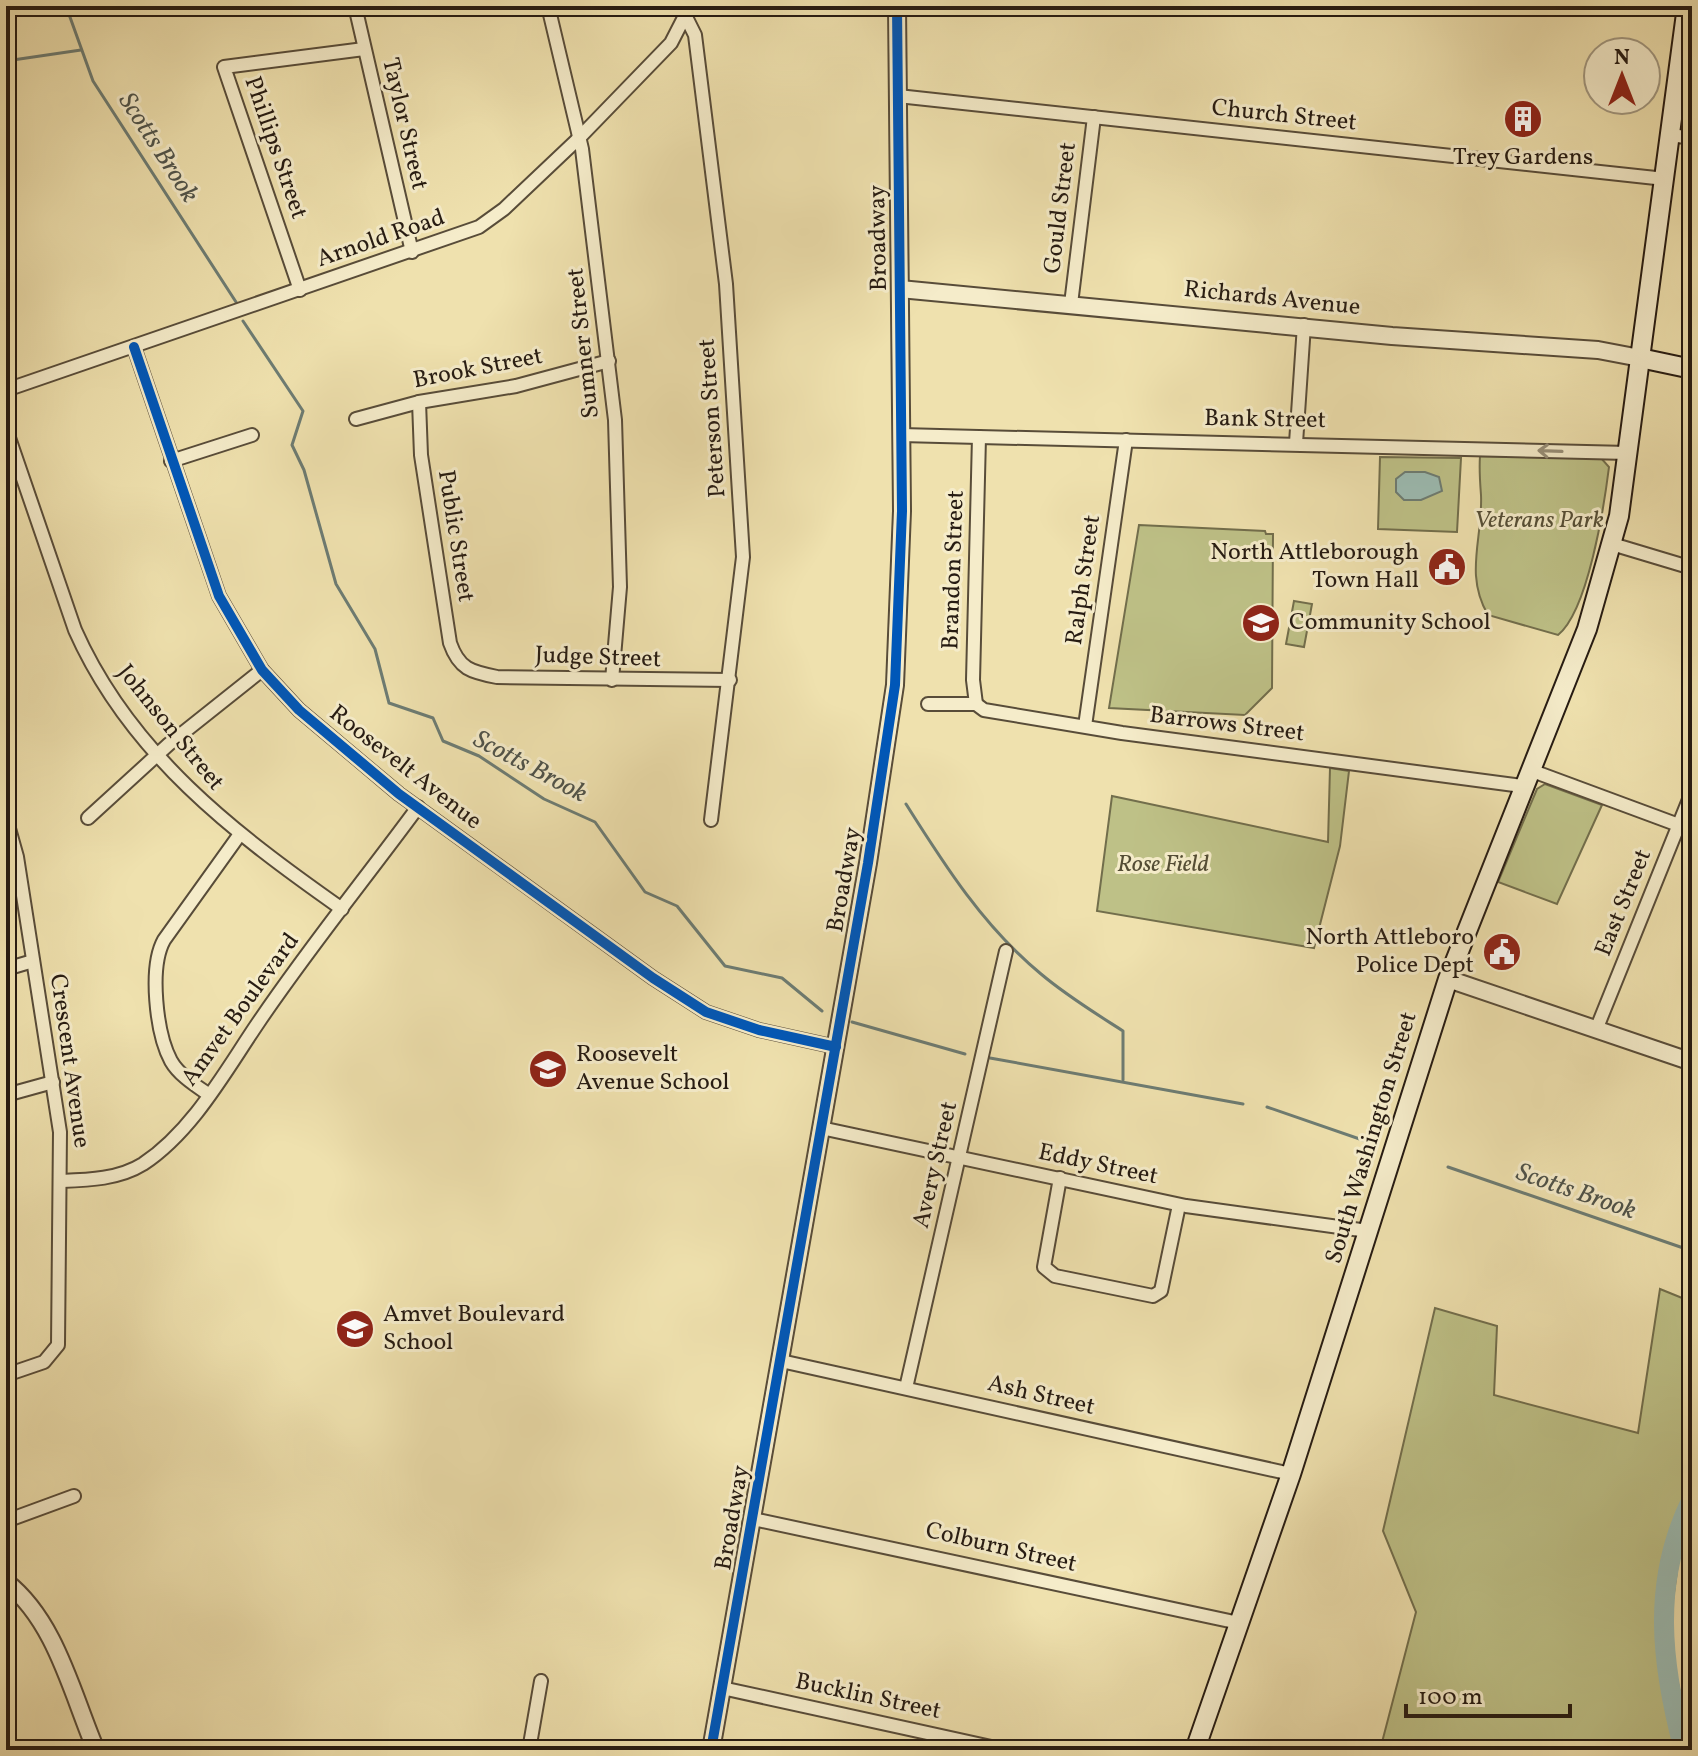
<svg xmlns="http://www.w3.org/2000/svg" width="1698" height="1756" font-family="Vollkorn,serif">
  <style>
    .green { fill: #bec187; stroke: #726e4c; stroke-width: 2 }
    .water { fill: #9cbcb3; stroke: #6d7c73; stroke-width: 2 }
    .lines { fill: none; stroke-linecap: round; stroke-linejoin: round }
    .stream { stroke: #6d7c73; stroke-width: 3 }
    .river { stroke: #9cbcb3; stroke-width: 20 }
    .minor-casing { stroke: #584c39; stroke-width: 16 }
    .tertiary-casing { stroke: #584c39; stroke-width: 20 }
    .secondary-casing { stroke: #261b12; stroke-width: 22 }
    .minor { stroke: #f5ecca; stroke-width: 12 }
    .tertiary { stroke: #f5ecca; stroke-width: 16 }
    .secondary { stroke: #f5ecca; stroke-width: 18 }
    .cycleway-casing { stroke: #f5ecca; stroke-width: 15 }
    .cycleway { stroke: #0057b8; stroke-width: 10 }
    .oneway { stroke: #988e77 }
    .labels { text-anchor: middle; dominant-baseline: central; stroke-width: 6; stroke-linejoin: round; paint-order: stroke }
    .street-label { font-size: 24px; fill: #261b12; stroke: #f5ecca }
    .poi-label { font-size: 24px; fill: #261b12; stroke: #f5ecca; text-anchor: start }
    .park-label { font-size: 24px; font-style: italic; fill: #544d35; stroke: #f5ecca }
    .water-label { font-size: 26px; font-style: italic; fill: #4f534a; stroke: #f5ecca }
  </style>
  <rect width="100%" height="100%" fill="#efe1ae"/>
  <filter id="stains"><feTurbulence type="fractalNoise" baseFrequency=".0025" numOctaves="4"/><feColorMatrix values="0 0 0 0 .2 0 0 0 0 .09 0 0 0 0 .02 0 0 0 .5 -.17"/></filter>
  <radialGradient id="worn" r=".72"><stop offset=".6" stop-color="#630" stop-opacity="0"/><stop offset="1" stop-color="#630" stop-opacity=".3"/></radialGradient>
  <!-- green -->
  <g class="green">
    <path d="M1480 456 1601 458 1609 467C1604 507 1588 611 1558 635L1488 615C1464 574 1483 539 1481 495 1480 482 1479 470 1480 456Z"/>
    <path d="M1380 457 1461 458 1457 532 1378 529Z"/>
    <path d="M1139 525 1265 531 1266 534H1273L1272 688 1245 715 1109 708Z"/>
    <path d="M1294 601 1312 604 1304 647 1286 644Z"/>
    <path d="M1330 768 1349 771 1340 846 1314 948 1097 911 1112 796 1328 842Z"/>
    <path d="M1545 784 1602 805 1557 904 1498 882 1537 789Z"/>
    <path d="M1660 1289 1692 1302V1513L1683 1527 1668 1636 1692 1750H1380L1416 1612 1383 1531 1435 1308 1497 1326 1494 1395 1638 1433Z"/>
  </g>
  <!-- water -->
  <path class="water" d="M1405 472H1425L1439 477 1442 491 1421 500H1404L1396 492V479Z"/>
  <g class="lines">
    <!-- stream -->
    <g class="stream">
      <path d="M66 6 93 81 236 302"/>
      <path d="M6 61 81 50"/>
      <path d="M243 321 303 411 292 445 304 470 336 584 375 649 389 703 433 718 443 741 479 756 544 799 595 822 645 892 677 906 725 966 782 978 822 1011"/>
      <path d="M906 804C945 866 984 927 1041 974 1067 996 1095 1013 1123 1031V1080"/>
      <path d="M852 1022 965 1054"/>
      <path d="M990 1058 1243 1104"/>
      <path d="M1267 1107 1377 1145"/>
      <path d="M1448 1167 1692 1251"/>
    </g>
    <!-- river -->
    <path class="river" d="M1684 1750C1661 1664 1651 1581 1692 1499"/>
    <!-- minor casing -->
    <g class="minor-casing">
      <g id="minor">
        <path d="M355 6 412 252"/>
        <path d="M548 6 582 149 615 420 620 587 612 680"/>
        <path d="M685 15 695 35 726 284 743 557 711 820"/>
        <path d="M898 96 1665 179"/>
        <path d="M1671 135 1692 138"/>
        <path d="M300 290 224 67 364 49"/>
        <path d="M1071 304 1094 117"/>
        <path d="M134 347 219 596 262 670 299 710 399 794 653 978 706 1012 759 1030 836 1047"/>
        <path d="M6 390 479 227 504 209 579 138 671 43 690 6"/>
        <path d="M419 402 421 455 450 643C459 669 471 672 497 677L730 680"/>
        <path d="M356 419 419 402 516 386 609 361"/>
        <path d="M6 429 75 630C130 754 234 833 342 909"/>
        <path d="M901 435 1628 453"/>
        <path d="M1296 443 1304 325"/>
        <path d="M171 461 252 435"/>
        <path d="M1612 544 1692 568"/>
        <path d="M928 704H976L984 710 1122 733 1522 786"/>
        <path d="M976 704 973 680 979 437"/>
        <path d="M1085 726 1126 440"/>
        <path d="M1530 770 1692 830"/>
        <path d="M6 818 17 857 60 1132 58 1345 44 1362 6 1375"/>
        <path d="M88 818 169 744 262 670"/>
        <path d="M6 969 33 961"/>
        <path d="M1596 1030 1692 792"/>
        <path d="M208 1094C195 1085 179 1075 171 1061 156 1033 149 967 164 940L240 834"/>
        <path d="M6 1095 53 1082"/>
        <path d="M821 1128 1186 1206 1368 1231"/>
        <path d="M1060 1178 1044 1267 1055 1276 1153 1296 1161 1291 1179 1205"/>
        <path d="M61 1181C89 1180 119 1179 143 1164 193 1131 226 1070 258 1023 308 949 365 879 418 807"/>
        <path d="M781 1361 1291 1474"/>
        <path d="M906 1388 1006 951"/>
        <path d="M753 1519 1239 1623"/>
        <path d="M6 1521 74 1496"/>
        <path d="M722 1688 1005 1750"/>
        <path d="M529 1750 541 1681"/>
      </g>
    </g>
    <!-- tertiary casing -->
    <g class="tertiary-casing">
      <g id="tertiary">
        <path d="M900 289 1392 336 1598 350 1640 358"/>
        <path d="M1448 979 1692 1062"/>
        <path d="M6 1582C56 1621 72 1694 96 1750"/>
        <path d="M711 1750 868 863 895 685 902 511 897 6"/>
      </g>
    </g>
    <!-- secondary casing -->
    <g class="secondary-casing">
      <g id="secondary">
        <path d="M1640 358 1692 369"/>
        <path d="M1195 1750 1291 1474 1448 979 1587 629 1619 516 1687 6"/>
      </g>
    </g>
    <!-- minor -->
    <use href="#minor" class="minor"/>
    <!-- tertiary -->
    <use href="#tertiary" class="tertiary"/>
    <!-- secondary -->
    <use href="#secondary" class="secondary"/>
    <!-- cycleway casing -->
    <g class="cycleway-casing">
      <g id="cycleway">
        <path d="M134 347 219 596 262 670 299 710 399 794 653 978 706 1012 759 1030 836 1047"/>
        <path d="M711 1750 868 863 895 685 902 511 897 6"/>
      </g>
    </g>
    <!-- cycleway -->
    <use href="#cycleway" class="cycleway"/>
  </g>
  <!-- one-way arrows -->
  <defs><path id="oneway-shaft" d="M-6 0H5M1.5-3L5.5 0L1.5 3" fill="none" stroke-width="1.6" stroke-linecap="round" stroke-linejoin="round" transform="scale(2)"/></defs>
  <use class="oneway" href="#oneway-shaft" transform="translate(1550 451) rotate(-178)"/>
  <!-- icons -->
  <defs>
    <g id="building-disc" transform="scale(2)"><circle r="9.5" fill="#8f2418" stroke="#f5ecca"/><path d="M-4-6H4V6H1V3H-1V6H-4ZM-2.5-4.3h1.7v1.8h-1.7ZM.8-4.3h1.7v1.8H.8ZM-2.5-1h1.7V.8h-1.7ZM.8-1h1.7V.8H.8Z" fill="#fff"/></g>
    <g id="civic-disc" transform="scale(2)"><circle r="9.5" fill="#8f2418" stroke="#f5ecca"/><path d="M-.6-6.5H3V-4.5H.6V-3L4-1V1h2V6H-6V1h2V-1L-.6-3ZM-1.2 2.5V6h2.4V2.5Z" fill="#fff"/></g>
    <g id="school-disc" transform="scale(2)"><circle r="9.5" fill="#8f2418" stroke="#f5ecca"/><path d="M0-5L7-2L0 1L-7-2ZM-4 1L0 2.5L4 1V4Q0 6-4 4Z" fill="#fff"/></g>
  </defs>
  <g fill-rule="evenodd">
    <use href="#building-disc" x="1523" y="119"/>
    <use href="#civic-disc" x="1447" y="567"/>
    <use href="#school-disc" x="1261" y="623"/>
    <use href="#civic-disc" x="1502" y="952"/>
    <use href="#school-disc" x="548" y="1069"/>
    <use href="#school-disc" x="355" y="1329"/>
  </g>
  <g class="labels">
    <!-- street labels -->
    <g class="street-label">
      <text transform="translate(1284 116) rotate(6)">Church Street</text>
      <text transform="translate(404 124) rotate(77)">Taylor Street</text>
      <text transform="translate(275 148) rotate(71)">Phillips Street</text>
      <text transform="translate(1061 208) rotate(-83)">Gould Street</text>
      <text transform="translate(879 238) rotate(-91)">Broadway</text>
      <text transform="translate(381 239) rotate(-19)">Arnold Road</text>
      <text transform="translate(1272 299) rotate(6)">Richards Avenue</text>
      <text transform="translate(584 343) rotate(-96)">Sumner Street</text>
      <text transform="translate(478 369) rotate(-11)">Brook Street</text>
      <text transform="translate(713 418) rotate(-94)">Peterson Street</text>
      <text transform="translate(1265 420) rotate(1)">Bank Street</text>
      <text transform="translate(455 536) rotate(81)">Public Street</text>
      <text transform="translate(954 570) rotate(-88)">Brandon Street</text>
      <text transform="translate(1084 580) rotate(-82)">Ralph Street</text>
      <text transform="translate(598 658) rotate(2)">Judge Street</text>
      <text transform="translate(1227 725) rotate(7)">Barrows Street</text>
      <text transform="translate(170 728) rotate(51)">Johnson Street</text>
      <text transform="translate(405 768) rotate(38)">Roosevelt Avenue</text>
      <text transform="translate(845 880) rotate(-80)">Broadway</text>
      <text transform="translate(1624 903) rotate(-68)">East Street</text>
      <text transform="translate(241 1010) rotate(-54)">Amvet Boulevard</text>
      <text transform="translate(69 1061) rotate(82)">Crescent Avenue</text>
      <text transform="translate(1372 1138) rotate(-73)">South Washington Street</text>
      <text transform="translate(936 1165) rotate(-77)">Avery Street</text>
      <text transform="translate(1098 1165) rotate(12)">Eddy Street</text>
      <text transform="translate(1041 1396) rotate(13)">Ash Street</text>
      <text transform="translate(733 1518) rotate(-80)">Broadway</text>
      <text transform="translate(1001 1548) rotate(13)">Colburn Street</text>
      <text transform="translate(868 1697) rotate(12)">Bucklin Street</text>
    </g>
    <!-- poi labels -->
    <g class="poi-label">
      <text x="1523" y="158" text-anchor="middle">Trey Gardens</text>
      <text x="1419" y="553" text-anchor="end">North Attleborough<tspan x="1419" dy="28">Town Hall</tspan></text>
      <text x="1289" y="623">Community School</text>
      <text x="1474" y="938" text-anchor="end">North Attleboro<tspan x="1474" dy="28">Police Dept</tspan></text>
      <text x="576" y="1055">Roosevelt<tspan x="576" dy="28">Avenue School</tspan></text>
      <text x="383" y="1315">Amvet Boulevard<tspan x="383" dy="28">School</tspan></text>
    </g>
    <!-- park labels -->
    <g class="park-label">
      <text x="1539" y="521">Veterans Park</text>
      <text x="1163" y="865">Rose Field</text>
    </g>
    <!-- water labels -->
    <g class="water-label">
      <text transform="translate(158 148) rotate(57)">Scotts Brook</text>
      <text transform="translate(530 767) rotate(28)">Scotts Brook</text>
      <text transform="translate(1576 1192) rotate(19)">Scotts Brook</text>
    </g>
  </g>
  <!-- margin -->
  <rect width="1698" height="1756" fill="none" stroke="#efe1ae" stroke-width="32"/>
  <rect x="8" y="8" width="1682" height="1740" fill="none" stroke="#261b12" stroke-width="4"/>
  <rect x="16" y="16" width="1666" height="1724" fill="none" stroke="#261b12" stroke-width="2"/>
  <!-- north arrow -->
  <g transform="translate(1622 76)"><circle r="38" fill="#f5ecca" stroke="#a29880" stroke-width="2"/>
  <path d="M0-6L14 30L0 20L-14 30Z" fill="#8f2418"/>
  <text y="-12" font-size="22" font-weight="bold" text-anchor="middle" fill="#261b12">N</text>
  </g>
  <!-- scale -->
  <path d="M1406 1704v12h164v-12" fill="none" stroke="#261b12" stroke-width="4"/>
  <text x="1418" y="1704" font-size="24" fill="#261b12" stroke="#f5ecca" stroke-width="6" paint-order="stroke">100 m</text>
  <rect width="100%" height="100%" filter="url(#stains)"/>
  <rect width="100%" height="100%" fill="url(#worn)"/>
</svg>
